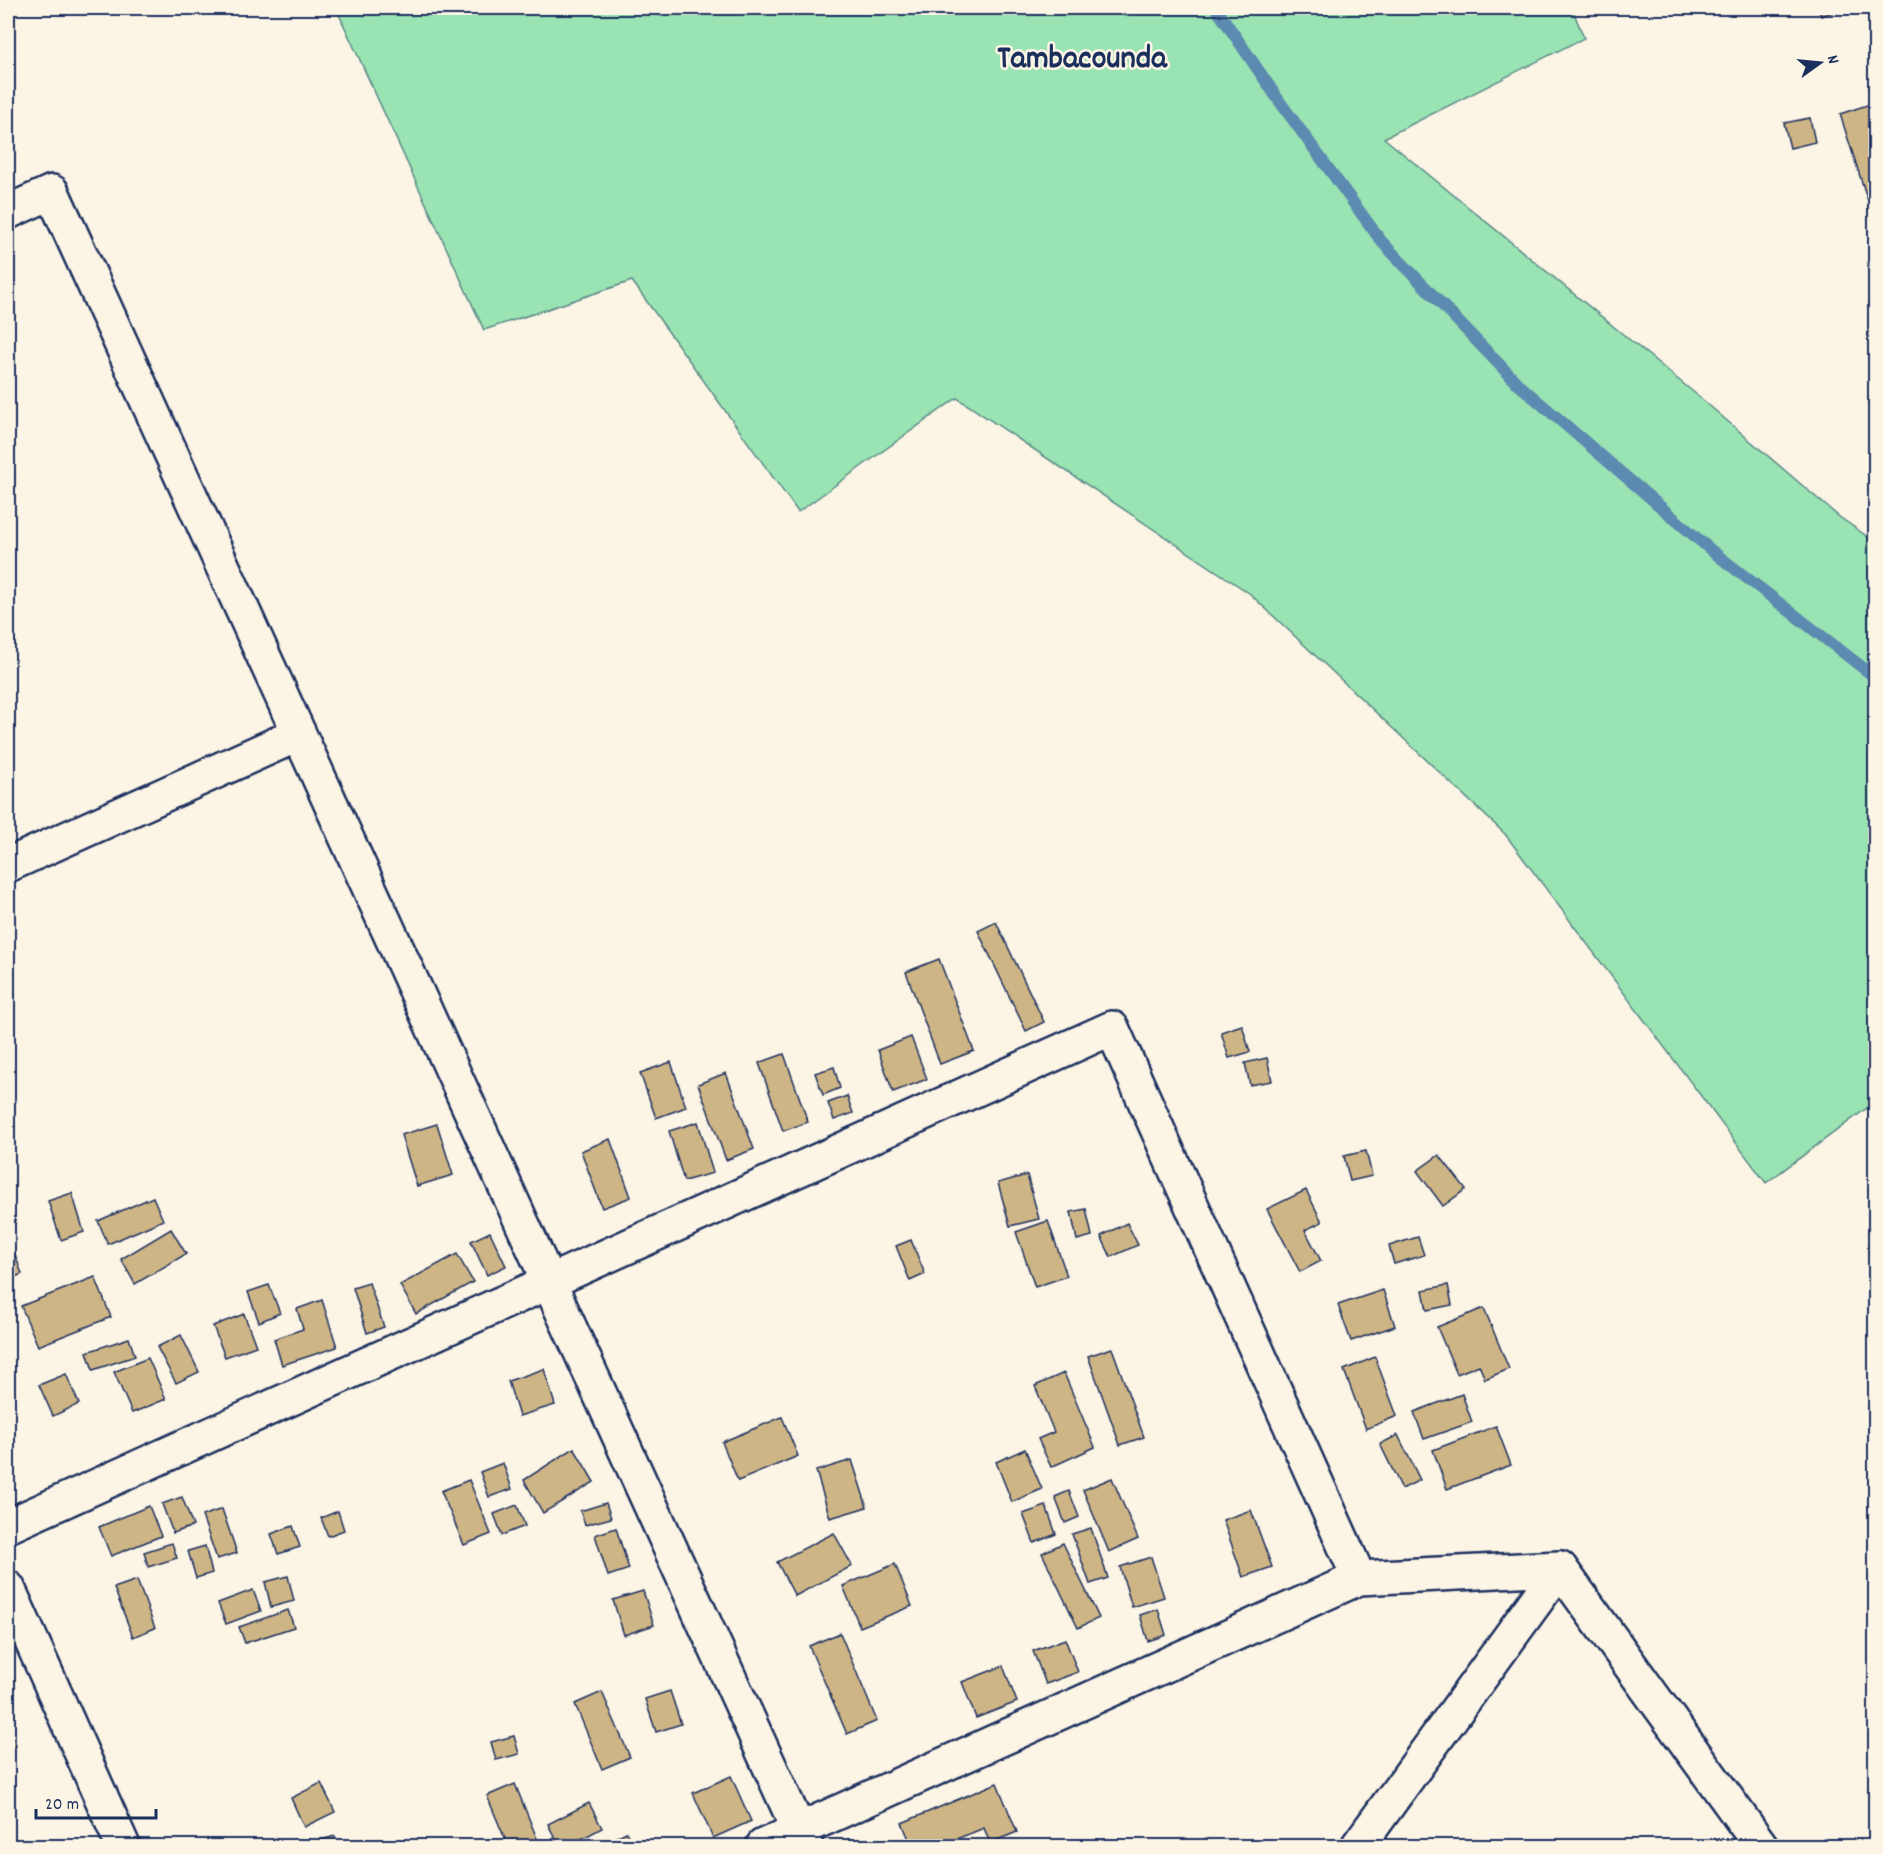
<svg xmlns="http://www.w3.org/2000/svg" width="1883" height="1854" font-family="Dekko,sans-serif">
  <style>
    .green { fill: #9ae3b2; stroke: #5a8988; stroke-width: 1.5 }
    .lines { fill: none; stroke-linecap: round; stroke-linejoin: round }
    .stream { stroke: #5b8ab0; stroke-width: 12 }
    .building { fill: #ceb585; stroke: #1b2f5e; stroke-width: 1.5 }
    .minor-casing { stroke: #1b2f5e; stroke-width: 38 }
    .minor { stroke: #fcf5e5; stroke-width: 33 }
    .labels { text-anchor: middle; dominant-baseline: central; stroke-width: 5; stroke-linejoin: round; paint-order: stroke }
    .town-label { font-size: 33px; font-weight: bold; fill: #1b2f5e; stroke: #fcf5e5 }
  </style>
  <rect width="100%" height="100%" fill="#fcf5e5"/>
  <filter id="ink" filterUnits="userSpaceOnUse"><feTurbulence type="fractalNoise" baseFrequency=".0167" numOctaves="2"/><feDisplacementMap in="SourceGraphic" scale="12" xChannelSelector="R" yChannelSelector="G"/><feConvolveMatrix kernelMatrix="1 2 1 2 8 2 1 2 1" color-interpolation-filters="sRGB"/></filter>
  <g filter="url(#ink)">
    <!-- green -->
    <path class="green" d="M336 8H1572L1584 38 1384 138 1697 395 1838 516 1875 542V1102L1766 1183 1505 834 1249 593 957 398 798 512 632 281 484 330Z"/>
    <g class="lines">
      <!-- stream -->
      <path class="stream" d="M1216 8 1280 102 1382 242 1518 384 1712 551 1876 678"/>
    </g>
    <!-- building -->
    <g class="building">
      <path d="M1818 8H1846L1821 16Z"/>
      <path d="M1876 102V195L1867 198 1840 114Z"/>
      <path d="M1810 118 1815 142 1790 148 1784 123Z"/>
      <path d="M996 922 1044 1022 1026 1031 978 931Z"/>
      <path d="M939 959 974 1051 940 1064 906 972Z"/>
      <path d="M1242 1025 1250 1052 1229 1058 1221 1032Z"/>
      <path d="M911 1037 927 1079 893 1092 878 1050Z"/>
      <path d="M784 1054 808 1122 783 1131 759 1063Z"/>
      <path d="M1267 1058 1272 1081 1250 1085 1245 1063Z"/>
      <path d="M671 1062 686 1107 656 1118 640 1073Z"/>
      <path d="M834 1067 840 1088 823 1095 815 1073Z"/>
      <path d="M726 1073 754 1149 726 1160 698 1084Z"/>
      <path d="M847 1096 853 1113 834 1120 828 1103Z"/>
      <path d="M698 1122 713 1173 684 1181 669 1131Z"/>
      <path d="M437 1124 453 1175 417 1186 401 1135Z"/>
      <path d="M610 1139 631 1197 602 1208 581 1151Z"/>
      <path d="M1366 1151 1372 1176 1350 1181 1344 1156Z"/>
      <path d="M1439 1155 1466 1189 1443 1206 1417 1171Z"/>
      <path d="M1027 1175 1039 1219 1010 1226 998 1183Z"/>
      <path d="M1306 1190 1322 1222 1305 1230 1321 1261 1300 1272 1267 1209Z"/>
      <path d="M72 1193 84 1232 61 1240 48 1201Z"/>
      <path d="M153 1197 163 1220 108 1244 98 1221Z"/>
      <path d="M1086 1209 1092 1236 1077 1240 1071 1212Z"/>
      <path d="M1048 1221 1067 1276 1035 1287 1016 1232Z"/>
      <path d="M1127 1223 1138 1245 1111 1257 1101 1236Z"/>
      <path d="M171 1229 186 1254 135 1284 121 1259Z"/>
      <path d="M490 1232 506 1266 487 1275 471 1241Z"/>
      <path d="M8 1235 22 1274 8 1280Z"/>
      <path d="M1418 1237 1424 1255 1394 1264 1389 1246Z"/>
      <path d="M911 1240 925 1274 910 1281 896 1246Z"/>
      <path d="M457 1254 473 1282 416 1314 400 1285Z"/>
      <path d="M95 1277 111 1317 38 1346 21 1306Z"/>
      <path d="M369 1283 384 1327 367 1333 353 1288Z"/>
      <path d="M269 1285 280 1313 259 1322 248 1292Z"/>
      <path d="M1448 1285 1452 1305 1427 1310 1423 1290Z"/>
      <path d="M1383 1290 1395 1326 1351 1341 1338 1305Z"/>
      <path d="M322 1300 337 1347 282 1365 274 1339 303 1329 297 1309Z"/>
      <path d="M1484 1308 1509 1369 1485 1379 1479 1365 1457 1374 1437 1327Z"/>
      <path d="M244 1314 256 1346 225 1357 213 1326Z"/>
      <path d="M181 1335 199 1372 176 1383 157 1347Z"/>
      <path d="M129 1338 135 1356 93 1370 87 1352Z"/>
      <path d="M1112 1348 1144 1437 1120 1445 1088 1356Z"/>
      <path d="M1375 1357 1397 1416 1366 1429 1344 1370Z"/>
      <path d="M148 1358 166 1399 132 1413 114 1372Z"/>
      <path d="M544 1369 555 1405 519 1416 508 1381Z"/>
      <path d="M1064 1373 1095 1447 1051 1467 1038 1439 1054 1432 1035 1386Z"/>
      <path d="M66 1374 79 1404 53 1416 39 1385Z"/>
      <path d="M1462 1394 1472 1422 1424 1439 1414 1412Z"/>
      <path d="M782 1417 798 1456 738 1481 722 1442Z"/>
      <path d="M1496 1426 1511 1465 1447 1489 1433 1450Z"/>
      <path d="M1398 1435 1420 1480 1402 1489 1380 1444Z"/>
      <path d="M574 1448 594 1482 543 1513 524 1480Z"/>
      <path d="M1025 1449 1042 1489 1012 1502 996 1462Z"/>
      <path d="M852 1460 867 1507 830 1518 816 1471Z"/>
      <path d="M503 1463 512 1489 489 1497 480 1472Z"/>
      <path d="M1112 1478 1138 1539 1109 1552 1083 1490Z"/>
      <path d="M469 1480 491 1534 464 1545 441 1491Z"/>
      <path d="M1069 1491 1079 1517 1065 1523 1055 1497Z"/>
      <path d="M182 1497 193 1526 173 1533 162 1504Z"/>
      <path d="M606 1503 611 1518 585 1525 580 1511Z"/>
      <path d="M517 1505 525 1526 502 1535 494 1514Z"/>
      <path d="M149 1506 161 1536 111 1556 99 1527Z"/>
      <path d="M1046 1506 1056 1534 1034 1543 1023 1514Z"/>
      <path d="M222 1509 237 1553 217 1559 202 1516Z"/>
      <path d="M1251 1510 1272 1567 1243 1577 1223 1520Z"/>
      <path d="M338 1511 344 1530 328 1536 321 1518Z"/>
      <path d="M293 1526 300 1547 278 1554 271 1534Z"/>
      <path d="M616 1528 629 1569 608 1576 595 1535Z"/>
      <path d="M1091 1528 1108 1578 1090 1584 1072 1534Z"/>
      <path d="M834 1533 852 1566 795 1596 777 1562Z"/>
      <path d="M172 1543 177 1558 148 1567 144 1552Z"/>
      <path d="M1063 1543 1099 1618 1078 1628 1042 1553Z"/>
      <path d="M205 1546 212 1573 196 1578 188 1551Z"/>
      <path d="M1151 1557 1164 1597 1132 1607 1120 1567Z"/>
      <path d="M895 1564 912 1606 860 1627 843 1586Z"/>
      <path d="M288 1576 294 1601 271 1607 265 1582Z"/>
      <path d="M137 1580 155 1628 133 1637 114 1588Z"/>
      <path d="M253 1590 261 1611 226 1624 218 1603Z"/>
      <path d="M643 1591 654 1625 624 1635 613 1600Z"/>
      <path d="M1158 1609 1166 1635 1148 1641 1140 1615Z"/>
      <path d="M288 1610 294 1627 245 1643 239 1627Z"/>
      <path d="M840 1633 877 1721 847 1734 809 1646Z"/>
      <path d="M1065 1639 1078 1672 1046 1684 1033 1651Z"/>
      <path d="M1003 1666 1017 1702 976 1718 962 1682Z"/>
      <path d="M670 1691 681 1724 656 1732 645 1699Z"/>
      <path d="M602 1692 630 1757 602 1769 575 1704Z"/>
      <path d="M8 1726 16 1746 8 1750Z"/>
      <path d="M514 1736 519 1754 496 1760 491 1742Z"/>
      <path d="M731 1776 751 1821 713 1838 693 1793Z"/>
      <path d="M321 1783 335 1812 304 1827 291 1798Z"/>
      <path d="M997 1783 1017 1832 990 1843 984 1828 939 1846H912L902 1823Z"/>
      <path d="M515 1784 540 1846H508L487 1796Z"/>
      <path d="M589 1803 602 1828 568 1846H559L548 1824Z"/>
      <path d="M626 1832 634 1846H599Z"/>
      <path d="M335 1836 339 1846H301Z"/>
    </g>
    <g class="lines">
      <!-- minor casing -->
      <g class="minor-casing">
        <g id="minor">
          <path d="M8 212 52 192 806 1846"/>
          <path d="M8 865 299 734"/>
          <path d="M8 1526 1112 1028 1359 1578"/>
          <path d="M8 1588 123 1846"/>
          <path d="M763 1846 1359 1578 1560 1568 1761 1846"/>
          <path d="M1358 1846 1560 1568"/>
        </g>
      </g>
      <!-- minor -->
      <use href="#minor" class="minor"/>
    </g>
  </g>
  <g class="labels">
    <!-- town labels -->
    <g class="town-label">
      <text x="1082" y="60">Tambacounda</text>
    </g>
  </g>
  <!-- margin -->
  <rect width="1883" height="1854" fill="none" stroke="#fcf5e5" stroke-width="30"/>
  <rect x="15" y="15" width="1853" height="1824" fill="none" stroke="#1b2f5e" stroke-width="2" filter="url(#ink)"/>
  <!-- north arrow -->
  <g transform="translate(1820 63) rotate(75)" stroke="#fcf5e5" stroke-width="4.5" paint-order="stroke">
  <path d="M0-4.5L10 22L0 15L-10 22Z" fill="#1b2f5e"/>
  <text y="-9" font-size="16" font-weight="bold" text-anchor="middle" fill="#1b2f5e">N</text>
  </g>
  <!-- scale -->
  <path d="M36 1809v9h120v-9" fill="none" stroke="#1b2f5e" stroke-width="3"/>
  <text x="45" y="1809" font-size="18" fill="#1b2f5e" stroke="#fcf5e5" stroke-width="4.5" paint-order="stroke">20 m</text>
</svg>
